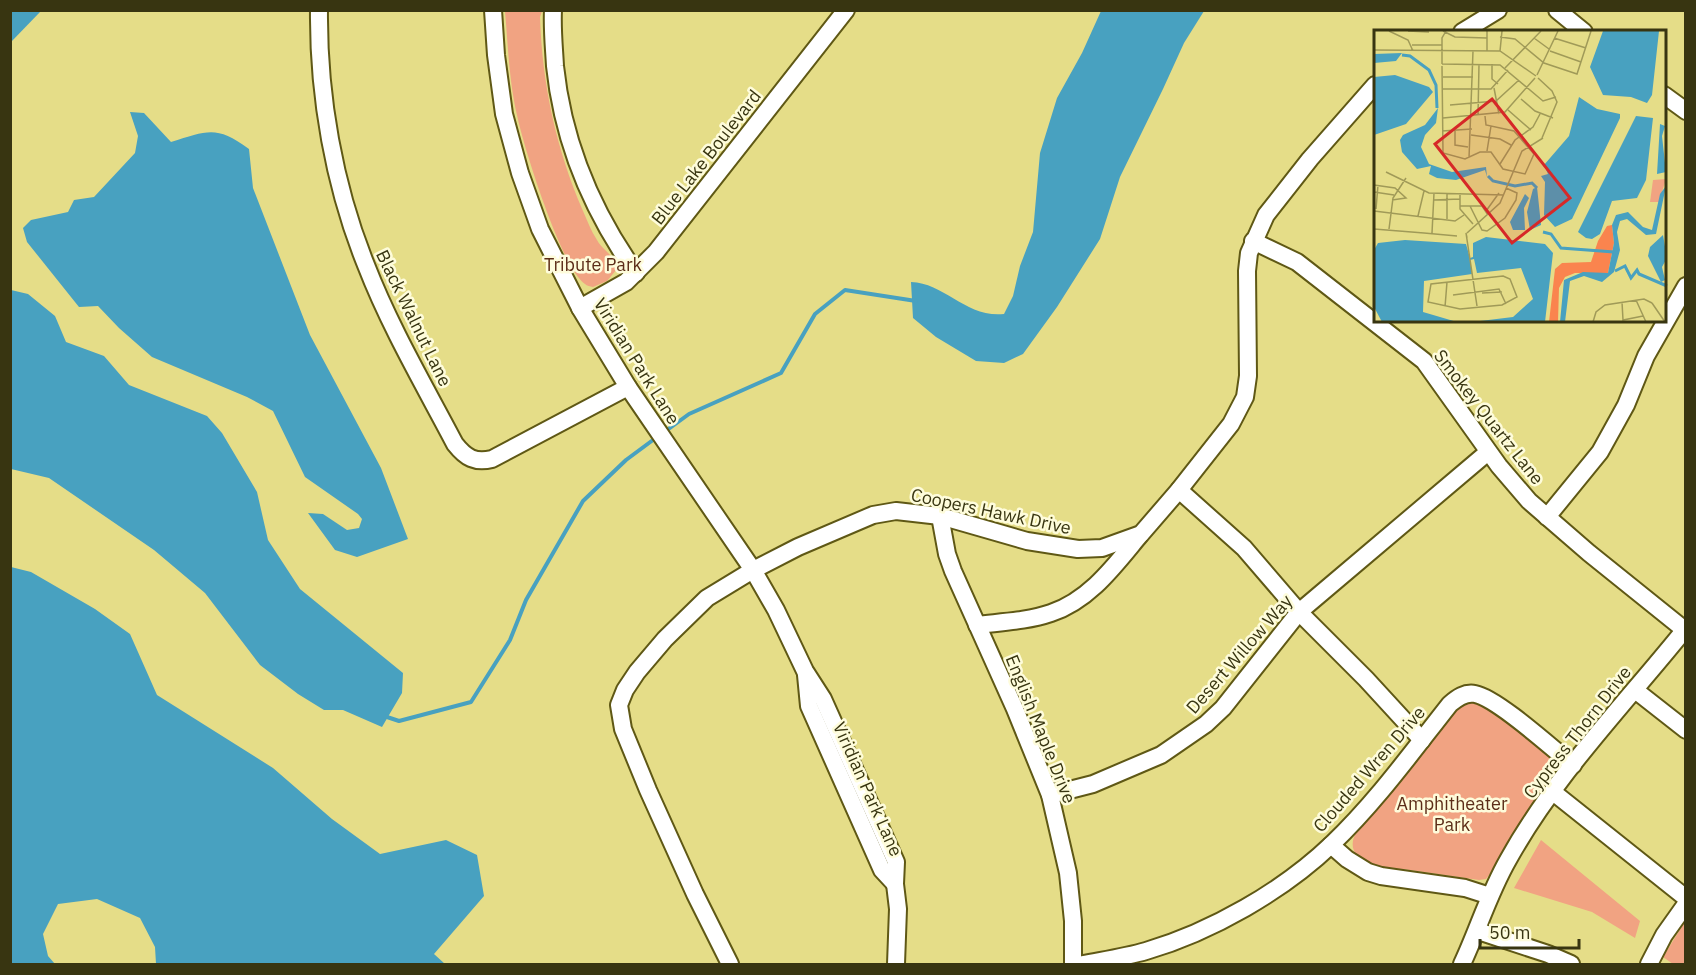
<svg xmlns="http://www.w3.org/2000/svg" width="1696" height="975" font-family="'IBM Plex Sans',sans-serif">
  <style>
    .green { fill: #f1a382 }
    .water { fill: #48a1c0 }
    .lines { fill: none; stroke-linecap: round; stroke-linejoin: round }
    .stream { stroke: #48a1c0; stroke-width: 4 }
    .minor-casing { stroke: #5f5815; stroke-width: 20 }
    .minor { stroke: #fff; stroke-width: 16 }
    .labels { text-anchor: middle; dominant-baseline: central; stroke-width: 5; stroke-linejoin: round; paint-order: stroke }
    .street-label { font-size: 18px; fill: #383511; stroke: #fefcdb }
    .park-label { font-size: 18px; fill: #5c2d18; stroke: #fefcdb }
    .inset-river { fill: none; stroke: #48a1c0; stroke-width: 3 }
    .inset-road { fill: none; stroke: #a09a58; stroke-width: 1.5 }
    .view { fill: #d62828; fill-opacity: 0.15; stroke: #d62828; stroke-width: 3 }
    .inset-edge { fill: none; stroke: #383511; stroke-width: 3 }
  </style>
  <rect width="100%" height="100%" fill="#e5dd88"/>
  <!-- green -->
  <g class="green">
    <path d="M505 11H542L540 17C542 83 556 149 583 211 587 220 591 231 597 240 604 252 613 253 617 269L607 281 593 287C590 286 587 286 585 284 562 269 523 145 517 115 509 81 508 45 505 11Z"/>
    <path d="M1475 700 1482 702 1550 758 1555 767 1552 777 1520 822 1497 865 1486 879 1479 880 1403 869C1379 871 1338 860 1358 829L1461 703Z"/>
    <path d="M1541 840 1640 921 1635 938 1592 912 1514 888Z"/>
    <path d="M1684 923 1686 924 1685 964H1673L1663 957Z"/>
  </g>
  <!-- water -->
  <g class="water">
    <path d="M11 10 41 11 11 42 10 11Z"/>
    <path d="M1101 11H1204L1184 43 1163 89 1120 177 1100 239 1057 307 1023 354 1004 363 976 361 936 337 913 318 911 282C945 283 966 318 1004 314L1013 296 1020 266 1033 232 1040 153 1057 98 1082 53Z"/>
    <path d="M130 112 144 113 171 142C208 131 216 125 249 149L253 188 310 335 381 468 408 539 357 557 335 550 308 513 323 514 347 530 359 528 362 519 358 514 305 477 273 411 247 397 152 357 119 328 98 306 79 307 27 242 23 228 31 220 68 212 74 200 94 197 135 153 138 136Z"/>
    <path d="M11 290 28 294 55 316 66 342 104 356 129 385 207 416 222 433 257 492 268 540 300 589 403 673 402 693 382 727 343 710H324L298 694 260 665 205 593 154 550 49 478 11 469Z"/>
    <path d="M11 567 31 572 95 609 130 634 157 695 273 768 332 819 380 854 446 840 477 855 484 896 434 954 445 964H156L155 947 140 918 97 899 58 904 43 934 48 956 55 964H11Z"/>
  </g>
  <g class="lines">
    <!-- stream -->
    <g class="stream">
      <path d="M663 433 689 414 781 373 815 314 845 290 916 301"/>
      <path d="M384 716 399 721 471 702 510 640 526 600 583 501 626 460 657 437"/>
    </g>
    <!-- minor casing -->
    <g class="minor-casing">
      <g id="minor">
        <path d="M319 10C318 95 334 186 366 265 390 327 424 385 455 444 466 458 475 463 492 459L628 387"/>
        <path d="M493 10 496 55 504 114 520 173 540 229 580 308 628 387 753 570 776 610 805 671 823 699 896 862 895 884 898 909 896 964"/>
        <path d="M553 10C552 29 554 47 555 66 563 142 592 211 636 273"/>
        <path d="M1557 10 1584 32"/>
        <path d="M1462 32 1498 10"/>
        <path d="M1664 95 1686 111"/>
        <path d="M1253 241 1297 262 1424 361 1499 466 1529 501 1589 553 1686 631"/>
        <path d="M580 308 626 282 656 252 846 10"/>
        <path d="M1179 490 1244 548 1299 612 1366 679 1422 740"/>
        <path d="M940 516 947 554 953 571 1015 709 1050 795 1068 873 1073 921V964"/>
        <path d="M1547 517 1600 452 1626 405 1646 356 1686 286"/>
        <path d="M977 625C1002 622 1028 621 1051 613 1090 600 1115 565 1140 535"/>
        <path d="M806 675 809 706 882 870 895 884"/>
        <path d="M1635 690 1686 730"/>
        <path d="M1553 792 1686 898"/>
        <path d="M1050 795 1093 784 1161 755 1206 724 1223 708 1299 612 1488 452"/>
        <path d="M1331 845 1347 859 1368 872 1381 876 1465 888 1490 896"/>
        <path d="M1478 931 1548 954 1571 964"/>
        <path d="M730 964 695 894 648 790 623 729 619 705 625 690 637 672 665 639 707 598 753 570 798 547 873 515 896 511 940 516 1027 541 1078 549 1102 548 1141 534 1179 490 1231 424 1245 397 1248 376 1247 271 1249 253 1266 215 1310 159 1375 85"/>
        <path d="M1083 964C1104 960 1126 957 1146 951 1211 932 1283 891 1332 844 1376 802 1412 752 1450 704 1457 698 1465 692 1475 694 1497 698 1553 749 1573 765"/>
        <path d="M1462 964C1478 930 1489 893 1508 860 1555 775 1625 704 1686 628"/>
        <path d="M1649 964 1664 935 1686 904"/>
      </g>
    </g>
    <!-- minor -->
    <use href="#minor" class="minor"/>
  </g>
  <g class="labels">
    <!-- street labels -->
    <g class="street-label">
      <text transform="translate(706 157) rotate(-52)">Blue Lake Boulevard</text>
      <text transform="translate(414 318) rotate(64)">Black Walnut Lane</text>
      <text transform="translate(637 361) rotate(58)">Viridian Park Lane</text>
      <text transform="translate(1489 417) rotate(52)">Smokey Quartz Lane</text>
      <text transform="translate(991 511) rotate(12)">Coopers Hawk Drive</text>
      <text transform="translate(1239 654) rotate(-49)">Desert Willow Way</text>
      <text transform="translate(1041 729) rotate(68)">English Maple Drive</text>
      <text transform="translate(1577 732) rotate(-52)">Cypress Thorn Drive</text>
      <text transform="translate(1369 769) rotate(-49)">Clouded Wren Drive</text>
      <text transform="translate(868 789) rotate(66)">Viridian Park Lane</text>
    </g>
    <!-- park labels -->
    <g class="park-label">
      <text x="593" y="264">Tribute Park</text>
      <text x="1452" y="803">Amphitheater<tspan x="1452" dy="21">Park</tspan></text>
    </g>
  </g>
  <!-- overview -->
  <g transform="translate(1374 30)">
    <rect width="292" height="292" fill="#e5dd88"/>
    <path d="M292 149 285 172H276L279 150Z" fill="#f1a382"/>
    <path d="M238 195 240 213 234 243H201L191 247 185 258 184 292H175L181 239 188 233 217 232 224 211 233 196Z" fill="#fa844e"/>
    <path d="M229 1H285L278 65 273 73 257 67 229 65 216 37ZM28 23 22 31 0 33V24ZM21 45 55 57 59 62 32 94 0 105V47ZM205 67 223 79 246 84V88L198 189 181 197 170 185 171 152 167 146 174 144 170 135 195 106ZM64 78 62 93 51 105 47 117 55 134 78 142 112 137 113 147 111 140 82 150 63 148 55 144 57 136 43 139 28 122 26 110 29 105 51 95ZM262 86 279 88 272 150 263 168 238 171 226 204 218 209 212 208 204 202ZM286 94 291 96 288 106 292 142 283 144ZM292 156 282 204 272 205 253 189 246 191 243 202 246 220 240 242 228 252 210 246 196 251 191 292H186L190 250 209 242 234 243 240 213 238 195 242 185 254 182 269 197 278 200 286 164ZM163 157 167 195 156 200 153 182 159 159ZM151 164 155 168 150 178 151 200H139L136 192ZM289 205 293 228 288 237 291 250 287 252 274 226 276 217ZM112 207 171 214 179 223 171 292H98L139 287 159 269 147 238 103 243 100 229 96 230 98 244 50 251 49 282 83 292H8L0 277V220L4 213 31 210 92 214 96 228 99 227V213Z" fill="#48a1c0"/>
    <path class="inset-river" d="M28 25 36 26 55 40 62 55 63 78M114 146 119 151 141 156 158 153 163 158M169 202 177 204 187 218 240 222M241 241 251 236 257 248 263 240 265 244 293 256"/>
    <path class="inset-road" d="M15 1 34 10 39 21M34 1 55 2M69 1 81 7 113 8M126 7 141 9 170 33 203 44 217 1M160 8 175 19M180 8 212 18M38 15H68M0 20 126 21 162 46M113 21V1M126 21 128 1M176 21 207 32M68 34 126 35 169 71 182 67M68 34V8L72 1M118 34V49L124 54M68 36 69 123 91 129 106 122H117L129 139 151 144 160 124 140 101 112 95 111 86M131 38 167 1M163 45 184 1M69 47H99M164 48 178 61 183 72 168 108M120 58 125 84M69 59H117L134 40M147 69 161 81 179 88M76 75 122 71 145 50M134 80 157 100M104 86 105 34M69 88 131 82 161 48M68 101 98 99M81 101V115L94 117M97 105 126 109 137 115M113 121 117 96M95 128 99 21M126 134 141 110 159 97 166 84M12 142 55 163 130 165M0 155 21 158 32 168 18 170M0 162 20 165M73 163V189M86 163V179L99 194M60 170 86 169M86 176H108L114 185M96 176 108 200 113 201 131 188 142 170 143 163 132 158M2 179 4 155M0 181 81 191 90 185M112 181 125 163M44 186 50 161M0 199 50 203M15 199 19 168 32 148M50 203 83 206M58 203 60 163M93 203 126 173 148 121 169 108M93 208 92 203 103 276M129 246 136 249 143 267 128 275 86 279 54 272 57 254ZM108 263 128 262M79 265 125 259 132 274M262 270 272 292M248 272 249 290 269 286M278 273 291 292M71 277 73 252M219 292 222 282 231 275 270 269 278 273"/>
    <path class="view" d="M118 69 196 168 138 213 61 114Z"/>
    <rect width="292" height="292" class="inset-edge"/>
  </g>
  <!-- border -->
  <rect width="1696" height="975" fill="none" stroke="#383511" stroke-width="24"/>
  <!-- scale -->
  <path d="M1480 939v9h99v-9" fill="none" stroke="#383511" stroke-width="3"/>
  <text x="1489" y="939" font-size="18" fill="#383511" stroke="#fefcdb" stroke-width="4.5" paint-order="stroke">50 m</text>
</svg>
